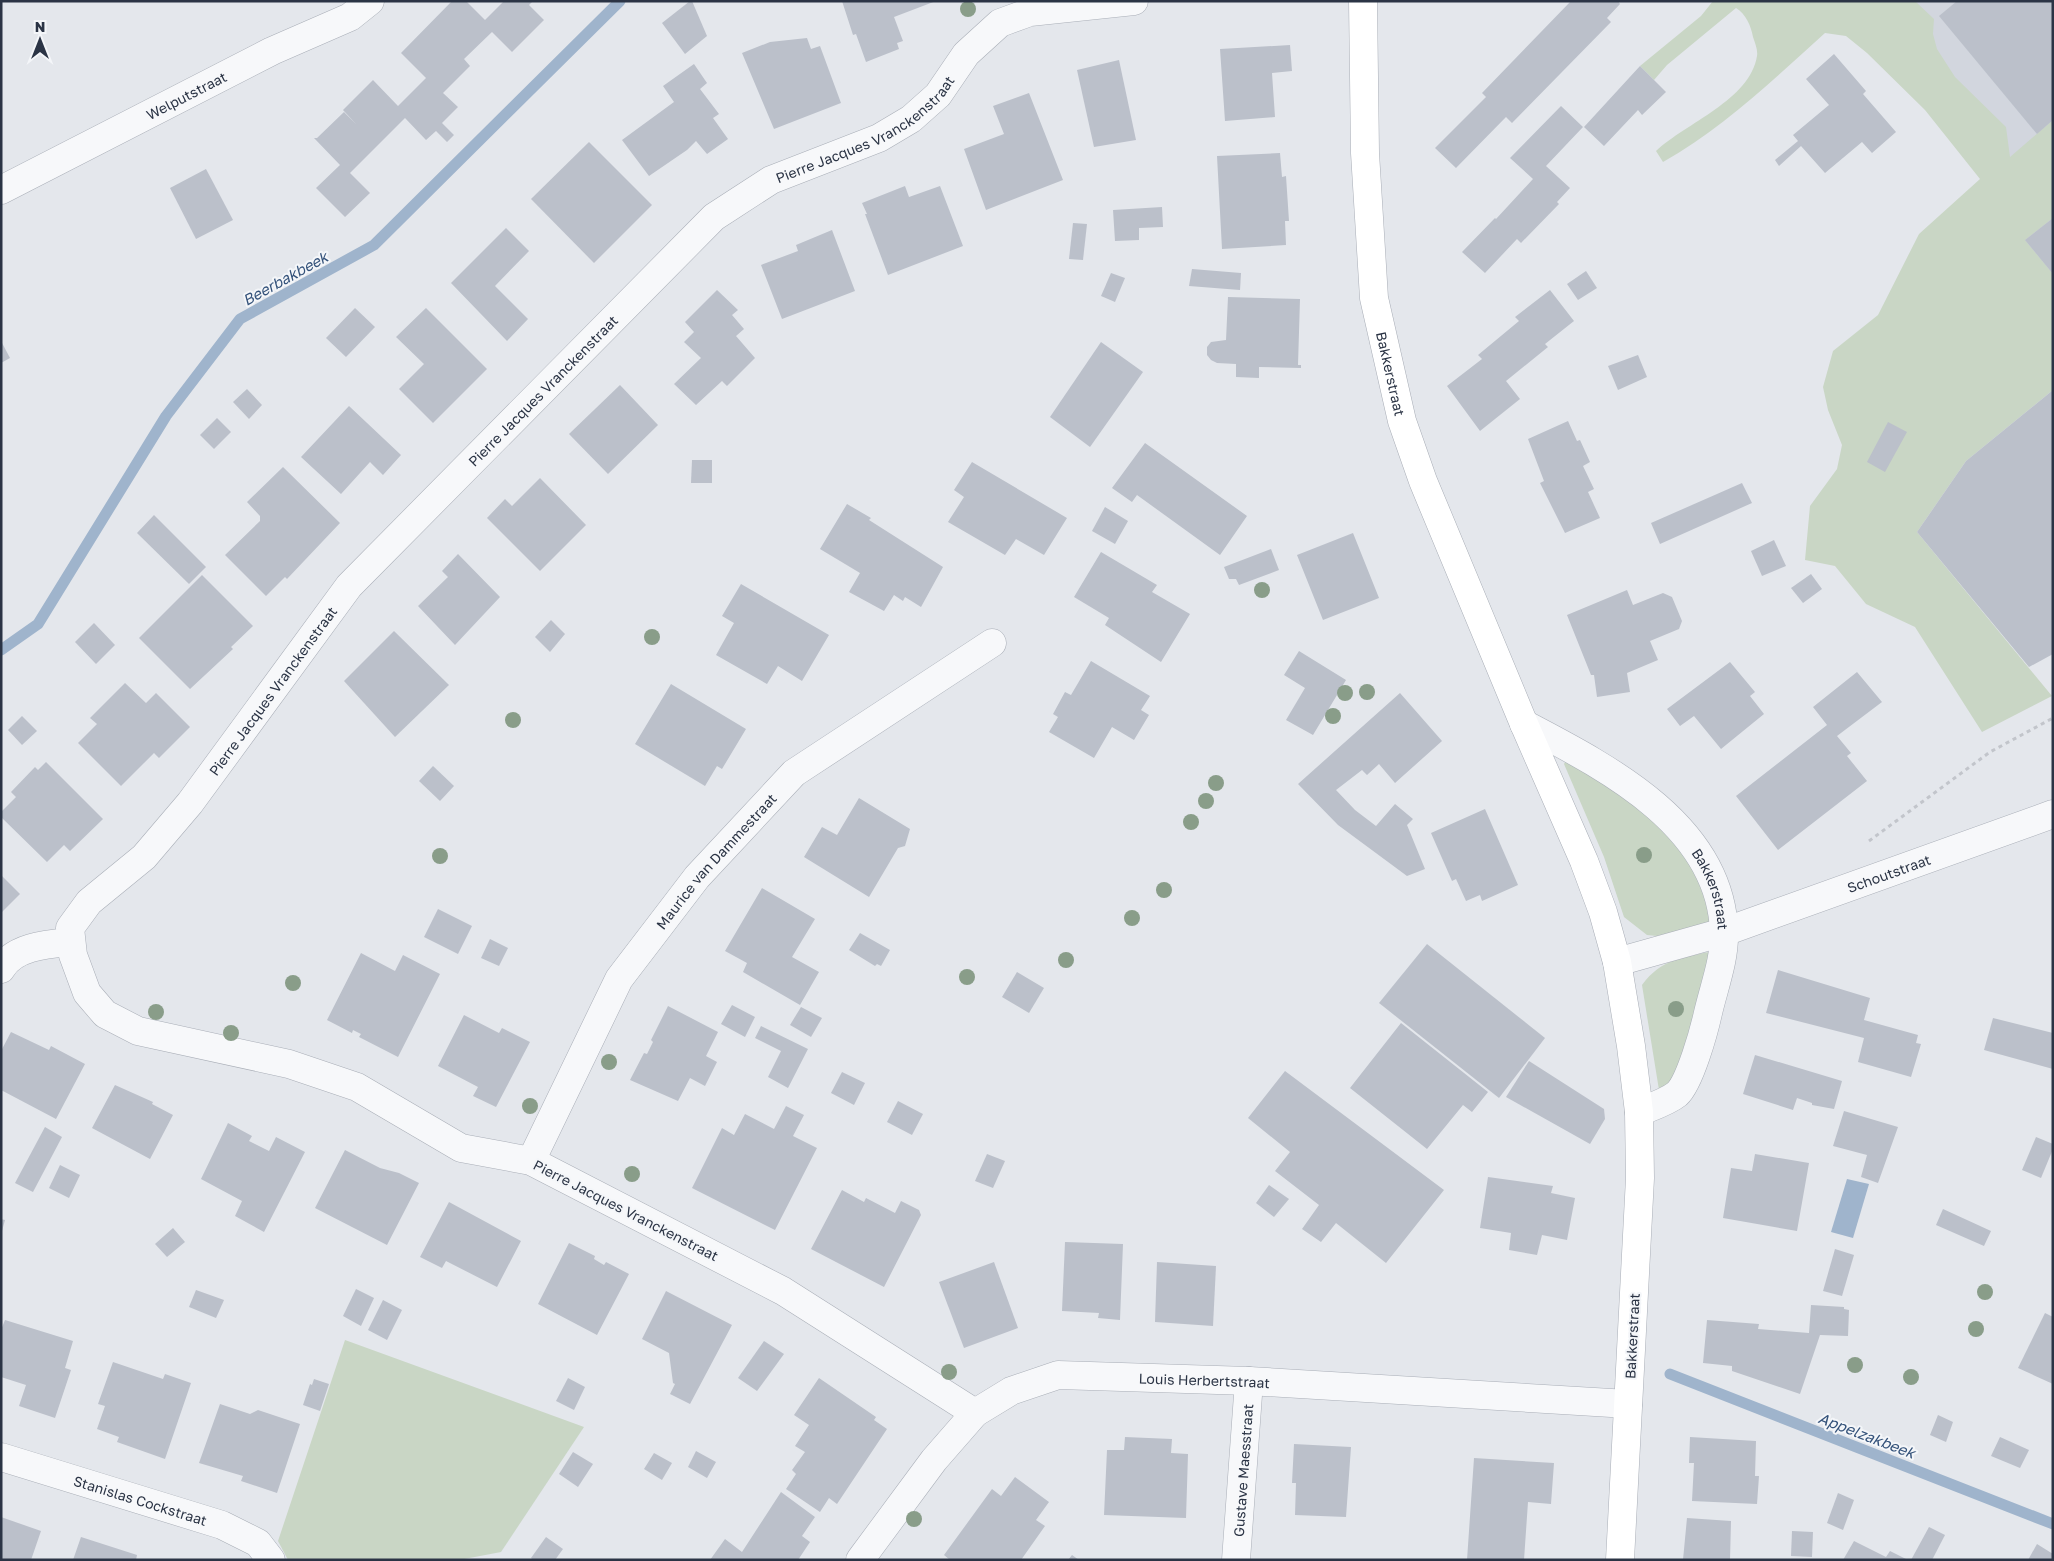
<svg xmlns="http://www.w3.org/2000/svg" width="2054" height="1561" font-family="'Golos Text',sans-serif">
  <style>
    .built { fill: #d2d6de }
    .green { fill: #c9d6c5 }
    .water { fill: #9fb4cc }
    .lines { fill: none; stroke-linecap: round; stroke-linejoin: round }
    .stream { stroke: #9fb4cc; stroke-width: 11 }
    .building { fill: #bbc0ca }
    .street-casing { stroke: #a9aeb7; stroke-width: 29 }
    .secondary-casing { stroke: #a9aeb7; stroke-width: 29 }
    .path { stroke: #c2c5cb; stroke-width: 3; stroke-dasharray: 4 4; stroke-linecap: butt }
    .street { stroke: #f7f8fa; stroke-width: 28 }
    .secondary { stroke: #fff; stroke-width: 28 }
    .tree { fill: #899d89 }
    .labels { text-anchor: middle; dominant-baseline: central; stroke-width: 4; stroke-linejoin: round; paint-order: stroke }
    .street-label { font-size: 14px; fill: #2b3445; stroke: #f4f6f9 }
    .water-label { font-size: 15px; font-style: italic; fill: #34527a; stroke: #f4f6f9 }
  </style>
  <rect width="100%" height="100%" fill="#e4e7ec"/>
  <!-- built -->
  <path class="built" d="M1867 1H2053V336L1976 225 2030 180Z"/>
  <!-- green -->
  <g class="green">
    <path d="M1713 1H1915L1934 19 1933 34 1937 49 1955 77 2006 127 2010 157 2053 120V218L2025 240 2053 274V390L1966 461 1917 532 2052 696 1982 732 1915 627 1866 604 1835 566 1805 560 1810 506 1837 469 1842 445 1828 410 1823 387 1833 351 1878 315 1919 234 1980 179 1925 110 1867 53 1846 36 1825 33C1774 79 1723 128 1663 162L1656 151C1686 123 1750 100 1757 56 1758 50 1755 43 1753 37 1751 26 1746 14 1736 8L1667 65 1654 80 1640 66 1701 16Z"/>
    <path d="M1566 760 1642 807 1687 852 1714 922 1657 936 1647 935 1624 917 1604 857 1564 764Z"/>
    <path d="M1713 951 1676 1079 1659 1090 1642 985C1662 958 1683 958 1713 951Z"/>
    <path d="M345 1340 584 1427 501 1552 459 1560H288L278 1541Z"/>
  </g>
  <!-- water -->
  <path class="water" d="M1847 1179 1869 1184 1853 1238 1831 1232Z"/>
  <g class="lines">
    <!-- stream -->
    <g class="stream">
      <path d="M1 650 38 624 166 416 240 319 374 245 620 1"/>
      <path d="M1670 1374 2053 1524"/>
    </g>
  </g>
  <!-- building -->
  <g class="building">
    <path d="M452 1H466L485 20 504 1H533L529 5 544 20 512 52 492 32 464 59 470 66 443 93 458 107 442 123 454 135 447 142 436 131 426 140 405 118 350 173 370 193 345 217 316 188 340 165 314 138H317L344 112 356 124 343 110 373 80 398 106 426 78 401 53Z"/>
    <path d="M690 1H692L707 36 685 54 662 23Z"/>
    <path d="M842 1H936L894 17 903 41 897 43 899 49 866 62 856 34 853 35Z"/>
    <path d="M1571 1H1618L1620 4 1607 18 1611 22 1512 123 1506 117 1456 168 1435 148 1486 97 1482 93Z"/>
    <path d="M1957 1H2053V120L2037 134 1939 16Z"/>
    <path d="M807 38 811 49 820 46 841 103 774 129 742 53 770 42Z"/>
    <path d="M1290 45 1292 71 1272 73 1275 117 1225 121 1220 49Z"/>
    <path d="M1834 54 1866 91 1863 94 1896 132 1872 153 1862 142 1825 173 1801 146 1779 166 1775 160 1798 141 1793 135 1829 105 1806 79Z"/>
    <path d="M1119 60 1136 140 1094 147 1077 70Z"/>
    <path d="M694 64 707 83 700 89 719 114 713 118 728 139 707 154 696 141 687 150 649 176 622 140 674 102 663 86Z"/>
    <path d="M1640 66 1666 92 1642 115 1638 110 1604 146 1584 127Z"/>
    <path d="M1029 93 1063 180 986 210 964 149 1004 134 993 106Z"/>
    <path d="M1561 106 1583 127 1546 166 1570 188 1557 202 1559 204 1521 243 1517 239 1485 273 1462 252 1495 218 1496 219 1533 179 1510 158Z"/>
    <path d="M589 142 652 205 594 263 531 199Z"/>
    <path d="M1280 153 1282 177 1286 176 1289 221H1285L1286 245 1222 249 1217 156Z"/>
    <path d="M206 169 233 220 196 239 170 188Z"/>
    <path d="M905 186 909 197 940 186 963 246 888 275 865 214H867L862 203Z"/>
    <path d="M1162 207 1163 227 1139 228V240L1115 241 1113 210Z"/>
    <path d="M2053 218V274L2025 240Z"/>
    <path d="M1073 223 1087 224 1083 260 1069 259Z"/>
    <path d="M506 228 529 251 495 286 528 319 507 341 451 283Z"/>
    <path d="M832 230 855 291 782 319 761 265 798 251 796 245Z"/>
    <path d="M1192 269 1241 273 1240 290 1189 286Z"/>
    <path d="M1586 271 1597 288 1578 300 1567 284Z"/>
    <path d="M1111 273 1125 278 1115 302 1101 296Z"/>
    <path d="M717 290 738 310 732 315 744 329 736 336 755 358 727 386 722 381 696 405 674 384 701 358 684 342 694 332 685 322Z"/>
    <path d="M1550 290 1574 321 1545 344 1548 347 1506 381 1520 399 1480 431 1447 386 1482 359 1478 355 1519 321 1515 317Z"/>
    <path d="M1228 297 1300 299 1298 365H1301V368L1259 367V378L1236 377V364L1217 363 1211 360 1207 355V347L1211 342 1226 340Z"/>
    <path d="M355 308 375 327 346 357 326 338Z"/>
    <path d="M426 308 487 369 433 423 399 389 424 364 396 337Z"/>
    <path d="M1 341 10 358 1 363Z"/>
    <path d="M1101 342 1143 372 1090 447 1050 417Z"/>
    <path d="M1638 355 1647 377 1618 390 1608 366Z"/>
    <path d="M620 385 658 425 608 474 569 434Z"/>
    <path d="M247 389 262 405 249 419 233 402Z"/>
    <path d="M2053 390V654L2029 667 1917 532 1966 461Z"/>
    <path d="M349 406 401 455 383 475 370 462 341 494 301 457Z"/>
    <path d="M217 418 231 432 214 449 200 435Z"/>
    <path d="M1568 421 1577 441 1580 440 1590 462 1583 466 1594 489 1588 492 1600 518 1565 533 1540 483 1544 481 1528 439Z"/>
    <path d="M1888 422 1907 432 1885 472 1867 462Z"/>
    <path d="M1145 443 1247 516 1220 555 1137 495 1132 502 1112 488Z"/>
    <path d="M692 460H712V483H691Z"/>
    <path d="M972 462 1067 518 1044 555 1016 539 1005 555 948 522 964 497 954 490Z"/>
    <path d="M283 467 340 523 287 579 285 577 266 596 225 555 260 521V516L247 502Z"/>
    <path d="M540 478 586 525 540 571 487 518 505 499 512 506Z"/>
    <path d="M1742 483 1752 503 1660 544 1651 523Z"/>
    <path d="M847 504 871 518 869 520 943 567 921 607 905 597 903 601 894 595 884 611 849 592 860 573 820 549Z"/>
    <path d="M1105 507 1128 521 1115 544 1092 531Z"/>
    <path d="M154 515 206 567 189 584 137 533Z"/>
    <path d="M1353 533 1379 598 1323 620 1297 555Z"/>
    <path d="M1774 540 1786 566 1762 576 1751 551Z"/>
    <path d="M1271 549 1279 570 1239 585 1236 579H1229L1224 567Z"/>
    <path d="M1101 552 1157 585 1152 592 1190 614 1161 662 1105 625 1109 618 1074 597Z"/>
    <path d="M458 554 500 597 455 645 418 606 448 577 442 571Z"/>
    <path d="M1811 574 1822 589 1803 603 1791 588Z"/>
    <path d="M202 575 253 626 231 647 233 649 190 689 139 638Z"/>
    <path d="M741 584 829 635 802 681 778 666 767 684 716 655 734 623 722 616Z"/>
    <path d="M1627 590 1633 605 1663 593 1672 597 1682 621 1679 629 1650 641 1658 660 1627 673 1630 692 1597 697 1594 675H1591L1567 615Z"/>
    <path d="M551 620 565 634 550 652 535 637Z"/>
    <path d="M94 623 115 645 96 664 75 642Z"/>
    <path d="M394 631 449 685 395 737 344 681Z"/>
    <path d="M1299 651 1346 680 1313 735 1286 720 1305 688 1284 675Z"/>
    <path d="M1091 661 1150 696 1141 710 1149 715 1134 740 1112 727 1094 758 1049 732 1058 717 1053 714 1065 692 1071 695Z"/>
    <path d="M1730 662 1755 692 1750 696 1764 714 1721 749 1694 716 1680 726 1667 709Z"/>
    <path d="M1857 672 1882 702 1837 736 1851 753 1847 756 1867 781 1778 850 1736 796 1827 725 1813 707Z"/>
    <path d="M125 683 146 703 156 693 190 727 159 758 154 753 121 786 78 743 97 724 90 718Z"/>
    <path d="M671 684 746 729 722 769 717 766 705 786 635 744Z"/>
    <path d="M1400 693 1442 741 1395 783 1379 764 1367 775 1362 770 1336 790 1355 810 1376 826 1395 804 1413 819 1407 825 1425 869 1407 876 1338 825 1298 784Z"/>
    <path d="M22 716 37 731 22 745 8 730Z"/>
    <path d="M46 762 103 819 70 851 64 845 47 862 1 817V812L16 797 11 792 35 767 38 770Z"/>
    <path d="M433 766 454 786 440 801 419 781Z"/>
    <path d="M859 798 910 829 905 846 898 848 869 897 804 857 822 827 837 835Z"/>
    <path d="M1485 809 1518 885 1482 901 1480 895 1466 901 1456 879 1452 881 1431 833Z"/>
    <path d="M1 875 20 894 1 913Z"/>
    <path d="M762 888 815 919 792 957 819 972 800 1005 743 972 747 963 725 951Z"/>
    <path d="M438 909 472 926 458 954 424 937Z"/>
    <path d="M860 933 890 950 881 966 877 964 875 966 849 950Z"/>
    <path d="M490 939 508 948 499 966 481 958Z"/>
    <path d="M1427 944 1545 1038 1499 1098 1379 1003Z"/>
    <path d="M361 953 395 971 403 955 440 974 398 1057 359 1037 361 1034 353 1030 352 1033 327 1020Z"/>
    <path d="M1778 970 1870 998 1864 1020 1918 1035 1916 1043 1921 1044 1911 1077 1858 1062 1864 1038 1766 1013Z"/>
    <path d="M1017 972 1044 988 1029 1013 1002 997Z"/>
    <path d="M732 1005 755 1017 745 1037 721 1024Z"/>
    <path d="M668 1006 718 1032 706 1056 717 1062 705 1086 690 1078 678 1101 630 1080 644 1053 647 1054 653 1042 651 1040Z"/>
    <path d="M801 1007 822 1018 811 1037 790 1025Z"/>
    <path d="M464 1015 499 1033 502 1028 530 1042 496 1107 473 1096 478 1087 438 1066Z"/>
    <path d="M1993 1018 2053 1033V1069L1984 1050Z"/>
    <path d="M1401 1023 1488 1092 1472 1112 1463 1105 1427 1149 1350 1088Z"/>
    <path d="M761 1026 808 1049 788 1088 768 1077 781 1051 755 1038Z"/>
    <path d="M11 1032 49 1050 51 1046 85 1064 56 1119 1 1090V1051Z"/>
    <path d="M1755 1055 1842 1081 1834 1109 1812 1105V1103L1797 1098 1793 1110 1743 1094Z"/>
    <path d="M1529 1061 1604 1109 1605 1119 1590 1144 1506 1097Z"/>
    <path d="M1285 1071 1444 1190 1386 1263 1336 1223 1321 1242 1302 1229 1319 1205 1275 1171 1290 1152 1248 1118Z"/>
    <path d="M842 1072 865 1083 854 1105 831 1093Z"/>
    <path d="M115 1085 153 1102 152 1104 173 1115 150 1159 92 1128Z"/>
    <path d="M898 1101 923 1114 912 1135 887 1122Z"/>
    <path d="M786 1106 804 1115 793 1136 817 1148 775 1230 692 1188 722 1128 734 1135 745 1114 774 1129Z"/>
    <path d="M1844 1111 1898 1127 1878 1183 1861 1177 1867 1155 1833 1146Z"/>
    <path d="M228 1123 252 1136 249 1141 269 1151 276 1137 305 1152 264 1232 235 1216 242 1201 201 1179Z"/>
    <path d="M45 1127 62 1137 33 1192 15 1183Z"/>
    <path d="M2036 1137 2053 1144V1149L2041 1178 2022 1170Z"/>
    <path d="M345 1150 380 1168 399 1173 419 1183 387 1245 315 1208Z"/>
    <path d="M987 1154 1005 1161 993 1188 975 1181Z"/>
    <path d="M1755 1154 1809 1163 1797 1231 1723 1218 1731 1168 1752 1171Z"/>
    <path d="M60 1165 80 1175 69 1198 49 1188Z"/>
    <path d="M1488 1177 1553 1186 1551 1193 1575 1198 1567 1240 1542 1235 1537 1255 1509 1250 1511 1233 1480 1228Z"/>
    <path d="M1269 1185 1289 1199 1274 1217 1256 1203Z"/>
    <path d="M842 1190 864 1202 866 1198 895 1213 901 1201 919 1210 921 1215 884 1287 811 1249Z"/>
    <path d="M449 1202 521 1241 497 1287 446 1261 442 1268 420 1257Z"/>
    <path d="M1943 1209 1991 1231 1984 1246 1936 1225Z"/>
    <path d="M1 1219 5 1220 2 1231H1Z"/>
    <path d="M173 1228 185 1242 167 1257 155 1244Z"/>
    <path d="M1065 1242 1123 1244 1120 1320 1098 1318 1099 1313 1062 1311Z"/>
    <path d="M569 1243 595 1256 594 1259 604 1265 606 1262 629 1274 597 1335 538 1304Z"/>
    <path d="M1835 1249 1854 1255 1842 1296 1823 1291Z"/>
    <path d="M994 1262 1018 1328 964 1348 939 1282Z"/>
    <path d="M1157 1262 1216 1266 1213 1326 1155 1322Z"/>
    <path d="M356 1289 374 1298 361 1326 343 1316Z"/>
    <path d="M196 1290 224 1300 216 1318 189 1307Z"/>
    <path d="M666 1291 732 1325 690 1404 670 1394 675 1384 673 1383 669 1353 642 1339Z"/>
    <path d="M383 1300 402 1310 387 1340 368 1330Z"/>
    <path d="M1811 1305 1844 1307V1309L1849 1310 1848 1336 1820 1335 1800 1394 1732 1371V1366L1703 1363 1707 1320 1759 1324 1758 1329 1809 1333Z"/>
    <path d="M2045 1313 2053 1317V1384L2018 1368Z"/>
    <path d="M5 1320 73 1341 65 1368 71 1370 55 1418 19 1406 26 1385 1 1377V1330Z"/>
    <path d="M764 1341 784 1354 757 1391 738 1378Z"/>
    <path d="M113 1362 163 1379 165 1374 191 1383 165 1459 117 1442 119 1437 97 1429 105 1406 98 1404Z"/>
    <path d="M568 1378 585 1387 574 1410 556 1401Z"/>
    <path d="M819 1378 876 1417 874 1420 887 1429 837 1504 829 1498 820 1512 786 1489 796 1474 792 1470 805 1452 795 1446 809 1425 794 1415Z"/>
    <path d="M314 1379 329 1384 320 1411 303 1405 310 1384 312 1385Z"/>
    <path d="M220 1404 250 1414 258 1410 300 1424 277 1493 241 1481 243 1476 199 1463Z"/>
    <path d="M1938 1415 1953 1422 1946 1442 1930 1435Z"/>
    <path d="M1125 1437 1172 1439 1171 1453 1188 1454 1186 1518 1104 1515 1107 1450H1124Z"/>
    <path d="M1690 1437 1756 1441 1755 1476H1759L1757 1504 1692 1501 1694 1463H1689Z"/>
    <path d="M2000 1437 2029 1450 2020 1468 1991 1456Z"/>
    <path d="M1294 1444 1351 1447 1346 1517 1295 1515 1296 1483H1292Z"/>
    <path d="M696 1451 716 1462 707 1478 688 1467Z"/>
    <path d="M573 1452 593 1464 578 1487 559 1474Z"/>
    <path d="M654 1453 672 1463 662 1480 644 1469Z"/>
    <path d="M1474 1458 1554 1463 1551 1504 1528 1502 1524 1560H1467Z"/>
    <path d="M1015 1477 1049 1502 1036 1520 1045 1526 1021 1560H950L944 1555 992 1489 1001 1496Z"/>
    <path d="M781 1492 815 1517 802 1536 810 1542 798 1560H710L725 1539 742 1552Z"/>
    <path d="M1838 1493 1854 1500 1843 1530 1827 1523Z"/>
    <path d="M1 1517 41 1531 31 1560H1Z"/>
    <path d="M1687 1518 1731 1521 1730 1560H1683Z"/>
    <path d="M1929 1527 1945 1535 1932 1560H1911Z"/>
    <path d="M1792 1531 1813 1532 1812 1557 1791 1556Z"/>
    <path d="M81 1537 137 1555 136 1560H73Z"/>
    <path d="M546 1537 563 1549 555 1560H533L531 1558Z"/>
    <path d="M1854 1541 1886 1557 1890 1551 1908 1560H1843Z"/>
    <path d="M2037 1544 2053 1554 2052 1560H2028Z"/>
    <path d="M1072 1555 1079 1560H1068Z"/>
  </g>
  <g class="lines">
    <!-- street casing -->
    <g class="street-casing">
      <g id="street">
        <path id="s1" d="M1 190 272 51 350 17 370 1"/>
        <path id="s2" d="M1524 724C1606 767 1721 825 1724 932 1725 959 1714 987 1708 1013 1704 1031 1690 1082 1677 1094 1667 1102 1651 1107 1639 1112"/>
        <path id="s3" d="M1617 962 1724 932 2053 814"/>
        <path d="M1 969C14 946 48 944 71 942"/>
        <path id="s4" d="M531 1161 619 979 697 877 794 773 992 643"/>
        <path id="s5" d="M975 1413 783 1291 531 1161 461 1148 357 1087 289 1064 138 1031 105 1014 87 993 73 955 70 928 89 902 144 857 190 803 349 586 714 217 771 180 879 138 911 119 938 95 966 54 1000 23 1030 12 1134 1"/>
        <path id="s6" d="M1 1457 222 1525 258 1543 271 1560"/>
        <path id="s7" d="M860 1560 934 1460 975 1413 1011 1391 1058 1375 1249 1381 1628 1404"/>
        <path id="s8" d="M1236 1560 1249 1381"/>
      </g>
    </g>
    <!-- secondary casing -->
    <g class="secondary-casing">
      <g id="secondary">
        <path id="s9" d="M1363 1 1365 153 1374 298 1402 421 1423 481 1524 724 1584 861 1603 912 1617 962 1631 1046 1639 1112 1640 1178 1620 1560"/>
      </g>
    </g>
    <!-- path -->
    <path class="path" d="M1869 841 1990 752 2053 718"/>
    <!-- street -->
    <use href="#street" class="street"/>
    <!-- secondary -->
    <use href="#secondary" class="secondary"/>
  </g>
  <!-- trees -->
  <g class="tree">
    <circle cx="968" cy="9" r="8"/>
    <circle cx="1262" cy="590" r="8"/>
    <circle cx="652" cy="637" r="8"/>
    <circle cx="1367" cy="692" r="8"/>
    <circle cx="1345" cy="693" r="8"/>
    <circle cx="1333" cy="716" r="8"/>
    <circle cx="513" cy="720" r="8"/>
    <circle cx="1216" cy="783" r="8"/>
    <circle cx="1206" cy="801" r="8"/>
    <circle cx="1191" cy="822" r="8"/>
    <circle cx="1644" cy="855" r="8"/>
    <circle cx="440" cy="856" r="8"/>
    <circle cx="1164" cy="890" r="8"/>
    <circle cx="1132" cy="918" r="8"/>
    <circle cx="1066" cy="960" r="8"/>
    <circle cx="967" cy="977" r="8"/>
    <circle cx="293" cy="983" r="8"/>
    <circle cx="1676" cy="1009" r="8"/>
    <circle cx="156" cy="1012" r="8"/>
    <circle cx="231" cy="1033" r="8"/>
    <circle cx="609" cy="1062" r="8"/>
    <circle cx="530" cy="1106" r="8"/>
    <circle cx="632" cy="1174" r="8"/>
    <circle cx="1985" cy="1292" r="8"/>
    <circle cx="1976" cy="1329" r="8"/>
    <circle cx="1855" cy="1365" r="8"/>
    <circle cx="949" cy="1372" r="8"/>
    <circle cx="1911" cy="1377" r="8"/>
    <circle cx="914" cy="1519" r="8"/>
  </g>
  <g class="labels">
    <!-- street labels -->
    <g class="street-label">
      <text stroke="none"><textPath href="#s1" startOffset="208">Welputstraat</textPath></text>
      <text stroke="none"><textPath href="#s5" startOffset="2200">Pierre Jacques Vranckenstraat</textPath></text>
      <text stroke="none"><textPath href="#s9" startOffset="375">Bakkerstraat</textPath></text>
      <text stroke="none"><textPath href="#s5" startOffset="1780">Pierre Jacques Vranckenstraat</textPath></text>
      <text stroke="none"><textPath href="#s5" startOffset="1375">Pierre Jacques Vranckenstraat</textPath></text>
      <text stroke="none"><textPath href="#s4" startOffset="355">Maurice van Dammestraat</textPath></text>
      <text stroke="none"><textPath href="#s3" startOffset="286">Schoutstraat</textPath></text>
      <text stroke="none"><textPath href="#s2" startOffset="258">Bakkerstraat</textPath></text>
      <text transform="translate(626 1210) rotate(27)">Pierre Jacques Vranckenstraat</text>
      <text transform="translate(1632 1336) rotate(-87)">Bakkerstraat</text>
      <text stroke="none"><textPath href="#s7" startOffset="425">Louis Herbertstraat</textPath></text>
      <text stroke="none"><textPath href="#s8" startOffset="90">Gustave Maesstraat</textPath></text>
      <text stroke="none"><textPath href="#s6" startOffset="146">Stanislas Cockstraat</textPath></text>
    </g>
    <!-- water labels -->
    <g class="water-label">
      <text transform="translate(285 278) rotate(-29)">Beerbakbeek</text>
      <text transform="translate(1867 1435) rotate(21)">Appelzakbeek</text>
    </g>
  </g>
  <!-- border -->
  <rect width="2054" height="1561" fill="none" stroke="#2b3445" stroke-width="5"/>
  <!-- north arrow -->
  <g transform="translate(40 40)" stroke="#f4f6f9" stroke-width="4" paint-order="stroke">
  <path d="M0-4L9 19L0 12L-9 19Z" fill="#2b3445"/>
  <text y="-8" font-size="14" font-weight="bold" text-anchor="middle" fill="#2b3445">N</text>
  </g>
</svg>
